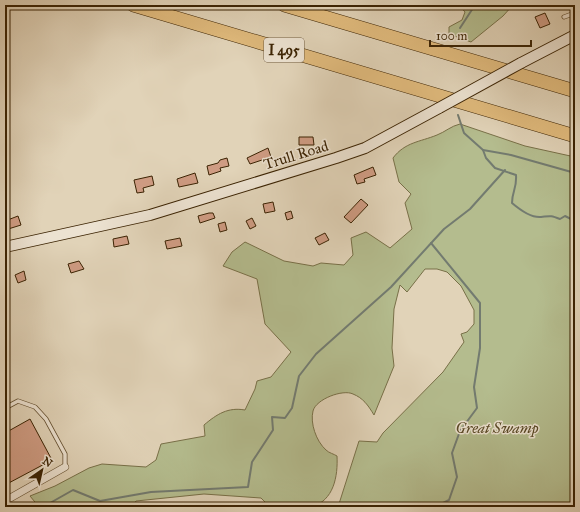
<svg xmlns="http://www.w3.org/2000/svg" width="580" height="512" font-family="'IM FELL Great Primer',serif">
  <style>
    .green { fill: #b4bc8e; stroke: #787048 }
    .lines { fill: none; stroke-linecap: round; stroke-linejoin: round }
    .stream { stroke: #737b70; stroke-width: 2 }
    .building { fill: #cf9c83; stroke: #3b2303 }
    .lane-casing { stroke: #644f30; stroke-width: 5 }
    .street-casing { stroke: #644f30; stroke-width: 8 }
    .secondary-casing { stroke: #3b2303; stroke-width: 12 }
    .highway-casing { stroke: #3b2303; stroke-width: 14 }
    .lane { stroke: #ece2d1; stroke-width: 3.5 }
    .street { stroke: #ece2d1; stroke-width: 7 }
    .secondary { stroke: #ece2d1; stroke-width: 10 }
    .highway { stroke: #e0ba7c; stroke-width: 13 }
    .secondary-bridge-casing { stroke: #3b2303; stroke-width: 12; stroke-linecap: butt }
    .secondary-bridge { stroke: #ece2d1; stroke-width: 10 }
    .labels { text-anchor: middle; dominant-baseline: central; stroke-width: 3; stroke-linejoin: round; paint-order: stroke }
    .shield { fill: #ece2d1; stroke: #705c41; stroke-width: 1 }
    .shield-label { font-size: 14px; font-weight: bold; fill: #3b2303 }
    .street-label { font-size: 15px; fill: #3b2303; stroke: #ece2d1 }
    .park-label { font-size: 15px; font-style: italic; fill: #594926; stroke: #ece2d1 }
  </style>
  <rect width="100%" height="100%" fill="#e1d3b8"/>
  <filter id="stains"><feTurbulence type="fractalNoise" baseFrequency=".005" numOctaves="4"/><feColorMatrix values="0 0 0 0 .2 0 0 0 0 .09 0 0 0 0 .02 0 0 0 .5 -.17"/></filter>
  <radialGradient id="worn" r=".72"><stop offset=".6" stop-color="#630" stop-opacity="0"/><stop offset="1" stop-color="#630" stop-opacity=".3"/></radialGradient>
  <!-- green -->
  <g class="green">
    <path d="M459 5H513L503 16 471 42 449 34V27L462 20 465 12Z"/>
    <path d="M460 124 525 146 575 157V507H338L359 441 377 442 383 433 443 372 464 342 461 334 467 332 474 324V310L461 286 447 272 437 269H425L407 292 400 285 394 309 392 348 394 366 374 415C368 405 363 398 353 394 343 389 316 399 313 411 310 423 316 441 326 450 329 453 334 454 337 456 338 476 334 501 311 507 299 510 282 507 270 507L261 498 204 494 136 501 132 507H39L30 496 55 486 89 468 102 464 146 467 156 460 161 444 205 436 204 425C217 414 228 407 245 410L255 389 257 381 271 377 291 352 265 324 257 279 223 266 232 252 245 242 284 261 313 266 321 263 344 265 353 255 351 238 366 232 390 248 412 229 405 203 411 194 399 182 393 158C405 142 420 142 437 135 445 132 451 126 460 124Z"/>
  </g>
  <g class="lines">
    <!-- stream -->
    <g class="stream">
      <path d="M460 28 475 5"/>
      <path d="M458 115 464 133 483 150 486 158 495 168 516 175C517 189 512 191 512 203 519 209 531 218 541 217 550 216 550 215 560 219L565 216 575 221"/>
      <path d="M483 150 511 155 575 173"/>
      <path d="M431 243 480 303V348L474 387 477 408 460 431 452 453 457 477 449 500 435 507"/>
      <path d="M47 507 50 503 73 490 100 501 151 492 248 487 252 462 273 430 272 417 285 418 292 408 299 376 316 354 391 287 444 229 470 209 505 170"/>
    </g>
  </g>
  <!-- building -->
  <g class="building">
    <path d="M545 13 550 24 540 28 535 17Z"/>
    <path d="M299 137H313L314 145H299Z"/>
    <path d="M268 148 271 157 250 164 247 158Z"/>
    <path d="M227 158 229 166 220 168 221 171 209 175 207 166 218 163 220 160Z"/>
    <path d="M373 167 376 175 364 179 365 182 357 184 354 175Z"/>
    <path d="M195 173 198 183 179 187 177 179Z"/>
    <path d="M152 176 154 185 143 188 144 192 137 193 134 180Z"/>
    <path d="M361 199 368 205 351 223 344 217Z"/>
    <path d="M273 202 275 211 265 213 263 204Z"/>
    <path d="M291 211 293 218 287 220 285 213Z"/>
    <path d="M209 213H213L215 218 200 223 198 216Z"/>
    <path d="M18 216 21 225 5 230V221Z"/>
    <path d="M252 218 256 226 250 229 246 221Z"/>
    <path d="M225 222 227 230 220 232 218 224Z"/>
    <path d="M325 233 329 240 319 245 315 238Z"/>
    <path d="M127 236 129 244 114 247 113 239Z"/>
    <path d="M180 238 182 246 167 249 165 241Z"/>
    <path d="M79 261 84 269 71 273 68 264Z"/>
    <path d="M24 271 26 280 18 283 15 275Z"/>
    <path d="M30 419 52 460 5 485V433Z"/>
  </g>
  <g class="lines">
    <!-- lane casing -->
    <g class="lane-casing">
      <g id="lane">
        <path d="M564 17 575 13"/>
        <path d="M5 408 18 401 35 407 46 419 65 454V467"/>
      </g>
    </g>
    <!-- street casing -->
    <g class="street-casing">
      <path id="street" d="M5 501 65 467"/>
    </g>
    <!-- secondary casing -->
    <g class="secondary-casing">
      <g id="secondary">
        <path d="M521 63 575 35"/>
        <path d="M5 247 150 215 336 158 365 148 439 108"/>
      </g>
    </g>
    <!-- highway casing -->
    <g class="highway-casing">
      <g id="highway">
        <path d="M133 5 575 136"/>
        <path d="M284 5 575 91"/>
      </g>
    </g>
    <!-- lane -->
    <use href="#lane" class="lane"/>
    <!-- street -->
    <use href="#street" class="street"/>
    <!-- secondary -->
    <use href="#secondary" class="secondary"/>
    <!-- highway -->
    <use href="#highway" class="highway"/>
    <!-- secondary-bridge casing -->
    <g class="secondary-bridge-casing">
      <path id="secondary-bridge" d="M439 108 521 63"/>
    </g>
    <!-- secondary-bridge -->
    <use href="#secondary-bridge" class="secondary-bridge"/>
  </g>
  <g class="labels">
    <!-- shield labels -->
    <rect class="shield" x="264" y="38" width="40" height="24" rx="3"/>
    <g class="shield-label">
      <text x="284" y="50">I 495</text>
    </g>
    <!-- street labels -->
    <g class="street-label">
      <text transform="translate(296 155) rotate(-17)">Trull Road</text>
    </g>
    <!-- park labels -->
    <g class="park-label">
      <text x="497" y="428">Great Swamp</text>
    </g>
  </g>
  <!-- margin -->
  <rect width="580" height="512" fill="none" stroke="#e1d3b8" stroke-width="20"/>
  <rect x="6" y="6" width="568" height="500" fill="none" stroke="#3b2303" stroke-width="2"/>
  <rect x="10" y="10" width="560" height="492" fill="none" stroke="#3b2303"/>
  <!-- north arrow -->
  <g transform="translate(42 470) rotate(34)" stroke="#ece2d1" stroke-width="3" paint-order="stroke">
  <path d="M0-3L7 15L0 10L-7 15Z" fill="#3b2303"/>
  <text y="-6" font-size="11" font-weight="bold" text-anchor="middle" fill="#3b2303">N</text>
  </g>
  <!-- scale -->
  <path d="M430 40v6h101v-6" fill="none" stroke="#3b2303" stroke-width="2"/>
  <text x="436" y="40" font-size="12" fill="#3b2303" stroke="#ece2d1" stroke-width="3" paint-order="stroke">100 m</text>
  <rect width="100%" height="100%" filter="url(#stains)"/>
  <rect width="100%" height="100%" fill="url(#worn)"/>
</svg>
